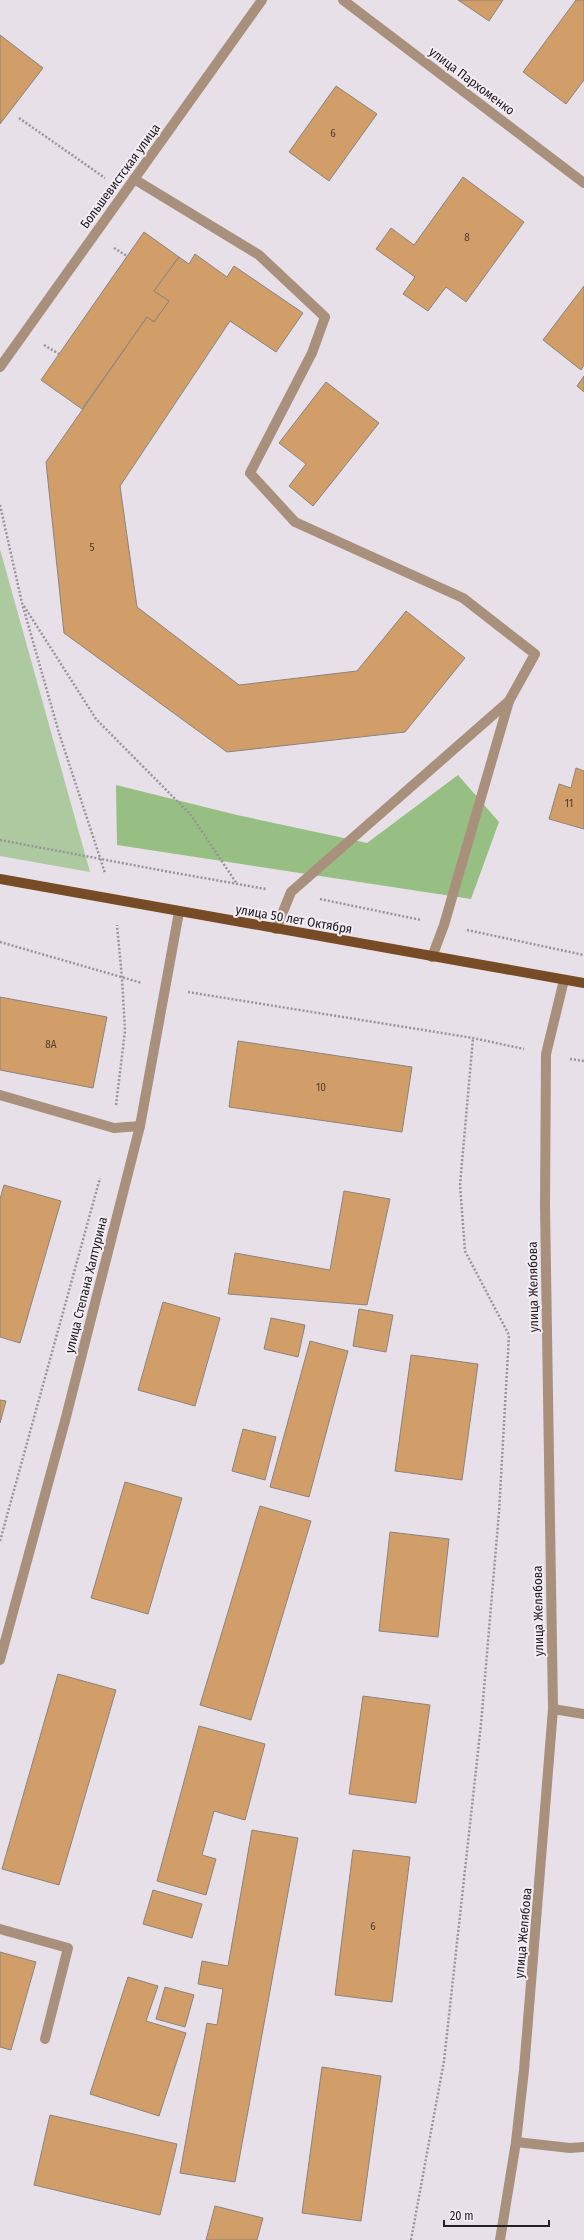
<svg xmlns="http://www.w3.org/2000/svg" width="584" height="2240" font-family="'Fira Sans Condensed',sans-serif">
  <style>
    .green { fill: #adc9a0 }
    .forest { fill: #97bf84 }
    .building { fill: #d19d69; stroke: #8c847d }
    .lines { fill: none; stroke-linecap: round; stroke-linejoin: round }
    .path { stroke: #9a949a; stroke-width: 2.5; stroke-dasharray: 2 2; stroke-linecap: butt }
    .minor { stroke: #a9907c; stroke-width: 10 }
    .major { stroke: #764b25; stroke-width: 10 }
    .labels { text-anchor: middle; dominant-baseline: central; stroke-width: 4; stroke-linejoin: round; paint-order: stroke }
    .number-label { font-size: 11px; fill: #4e3f34 }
    .street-label { font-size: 13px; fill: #232023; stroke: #f5edf5 }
  </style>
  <rect width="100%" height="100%" fill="#e8e0e8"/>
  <!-- green -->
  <path class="green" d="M0 549 90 872 0 856Z"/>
  <!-- forest -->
  <path class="forest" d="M458 775 499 822 471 899 117 845 116 785 237 815 367 843Z"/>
  <!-- building -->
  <g class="building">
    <path d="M458 0H503L489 21Z"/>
    <path d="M576 0H584V80L566 104 523 72Z"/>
    <path d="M0 35 43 68 0 124Z"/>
    <path d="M336 86 377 114 329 181 289 152Z"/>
    <path d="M463 177 524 222 466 302 446 287 428 311 403 294 415 277 376 249 391 228 414 245Z"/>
    <path d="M144 232 179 257 154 291 169 301 154 322 147 317 82 409 41 380Z"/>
    <path d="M195 254 227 277 234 266 303 313 276 352 230 321 120 486 137 607 239 685 357 671 406 611 465 658 405 732 227 752 64 633 46 462 147 317 154 322 169 301 154 291 179 257 189 264Z"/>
    <path d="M584 286V365L581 370 543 340Z"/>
    <path d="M584 376V392L577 386Z"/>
    <path d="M326 382 379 423 313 506 289 486 306 464 279 443Z"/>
    <path d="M576 768 584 771V829L549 819 559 784 571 788Z"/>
    <path d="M0 997 107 1017 93 1088 0 1070Z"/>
    <path d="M238 1041 412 1067 402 1132 229 1107Z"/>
    <path d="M4 1185 61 1201 20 1343 0 1337V1199Z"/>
    <path d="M344 1191 390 1199 367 1305 228 1294 235 1253 330 1270Z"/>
    <path d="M163 1302 220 1318 195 1406 138 1390Z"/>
    <path d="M359 1309 393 1315 386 1352 353 1346Z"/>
    <path d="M271 1318 305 1325 298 1357 264 1349Z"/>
    <path d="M310 1341 348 1351 309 1497 270 1487Z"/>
    <path d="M411 1355 478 1364 462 1480 395 1471Z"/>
    <path d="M0 1400 6 1401 0 1423Z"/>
    <path d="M243 1429 276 1437 265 1480 232 1471Z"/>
    <path d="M125 1482 182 1498 148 1614 91 1598Z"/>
    <path d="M260 1506 311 1521 251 1720 200 1705Z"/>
    <path d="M390 1532 449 1539 438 1637 379 1631Z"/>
    <path d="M58 1674 116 1690 59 1885 2 1869Z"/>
    <path d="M363 1696 430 1705 416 1803 349 1794Z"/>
    <path d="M199 1726 265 1744 245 1820 214 1811 202 1855 216 1859 206 1895 157 1881Z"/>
    <path d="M252 1830 298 1838 235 2182 180 2173 207 2023 217 2025 223 1989 198 1984 202 1961 228 1966Z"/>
    <path d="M353 1850 410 1857 392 2002 335 1995Z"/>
    <path d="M153 1890 202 1904 192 1938 143 1924Z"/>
    <path d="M0 1952 36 1962 11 2050 0 2047Z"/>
    <path d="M128 1977 158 1986 146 2021 186 2033 159 2116 90 2094Z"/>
    <path d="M165 1987 194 1995 185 2027 156 2019Z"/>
    <path d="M322 2067 381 2076 361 2221 302 2213Z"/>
    <path d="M50 2115 177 2144 160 2215 34 2185Z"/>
    <path d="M215 2206 263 2218 257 2240H206Z"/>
  </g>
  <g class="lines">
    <!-- path -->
    <g class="path">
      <path d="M19 118 105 178"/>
      <path d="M114 248 127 256"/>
      <path d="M44 345 59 354"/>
      <path d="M0 505 22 603 59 733 105 873"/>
      <path d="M24 606 96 719 191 815 237 884"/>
      <path d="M0 840 170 872 266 889"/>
      <path d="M320 899 421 920"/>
      <path d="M467 930 584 955"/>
      <path d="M0 942 142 983"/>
      <path d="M188 992 473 1038 524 1049"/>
      <path d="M570 1059 584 1061"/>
      <path d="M116 1105 125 1031 122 978 117 925"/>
      <path d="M0 1541 100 1178"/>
      <path d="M411 2240 444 2061 481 1724 499 1512 509 1335 465 1251 460 1185 473 1038"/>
    </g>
    <!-- minor -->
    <g class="minor">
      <path d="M343 0 584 183"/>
      <path d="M134 179 259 255 325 317 312 353 250 473 295 522 463 598 535 654 509 701 291 892 276 929"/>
      <path d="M0 367 262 0"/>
      <path d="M432 957 444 925 509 701"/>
      <path d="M0 1095 114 1128 140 1126"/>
      <path d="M0 1660 65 1421 140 1126 179 912"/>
      <path d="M553 1709 584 1714"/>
      <path d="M0 1929 68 1948 45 2039"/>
      <path d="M516 2142 570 2148 584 2147"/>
      <path d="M500 2240 516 2142 524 2070 553 1709 545 1206 546 1054 564 980"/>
    </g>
    <!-- major -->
    <path class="major" d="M0 879 584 983"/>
  </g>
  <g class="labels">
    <!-- number labels -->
    <g class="number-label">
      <text x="333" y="133">6</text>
      <text x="467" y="237">8</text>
      <text x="92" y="547">5</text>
      <text x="569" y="803">11</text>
      <text x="51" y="1044">8А</text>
      <text x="321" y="1087">10</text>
      <text x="373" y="1926">6</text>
    </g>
    <!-- street labels -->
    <g class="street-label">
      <text transform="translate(472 81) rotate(37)">улица Пархоменко</text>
      <text transform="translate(120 176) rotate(-54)">Большевистская улица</text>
      <text transform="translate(294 919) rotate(10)">улица 50 лет Октября</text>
      <text transform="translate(86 1285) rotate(-76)">улица Степана Халтурина</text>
      <text transform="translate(533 1287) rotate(-91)">улица Желябова</text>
      <text transform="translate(538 1611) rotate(-91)">улица Желябова</text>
      <text transform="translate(523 1933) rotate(-85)">улица Желябова</text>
    </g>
  </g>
  <!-- scale -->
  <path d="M444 2220v6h105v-6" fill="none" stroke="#232023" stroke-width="2"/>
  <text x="450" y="2220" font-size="12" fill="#232023" stroke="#f5edf5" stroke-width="3" paint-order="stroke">20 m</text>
</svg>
